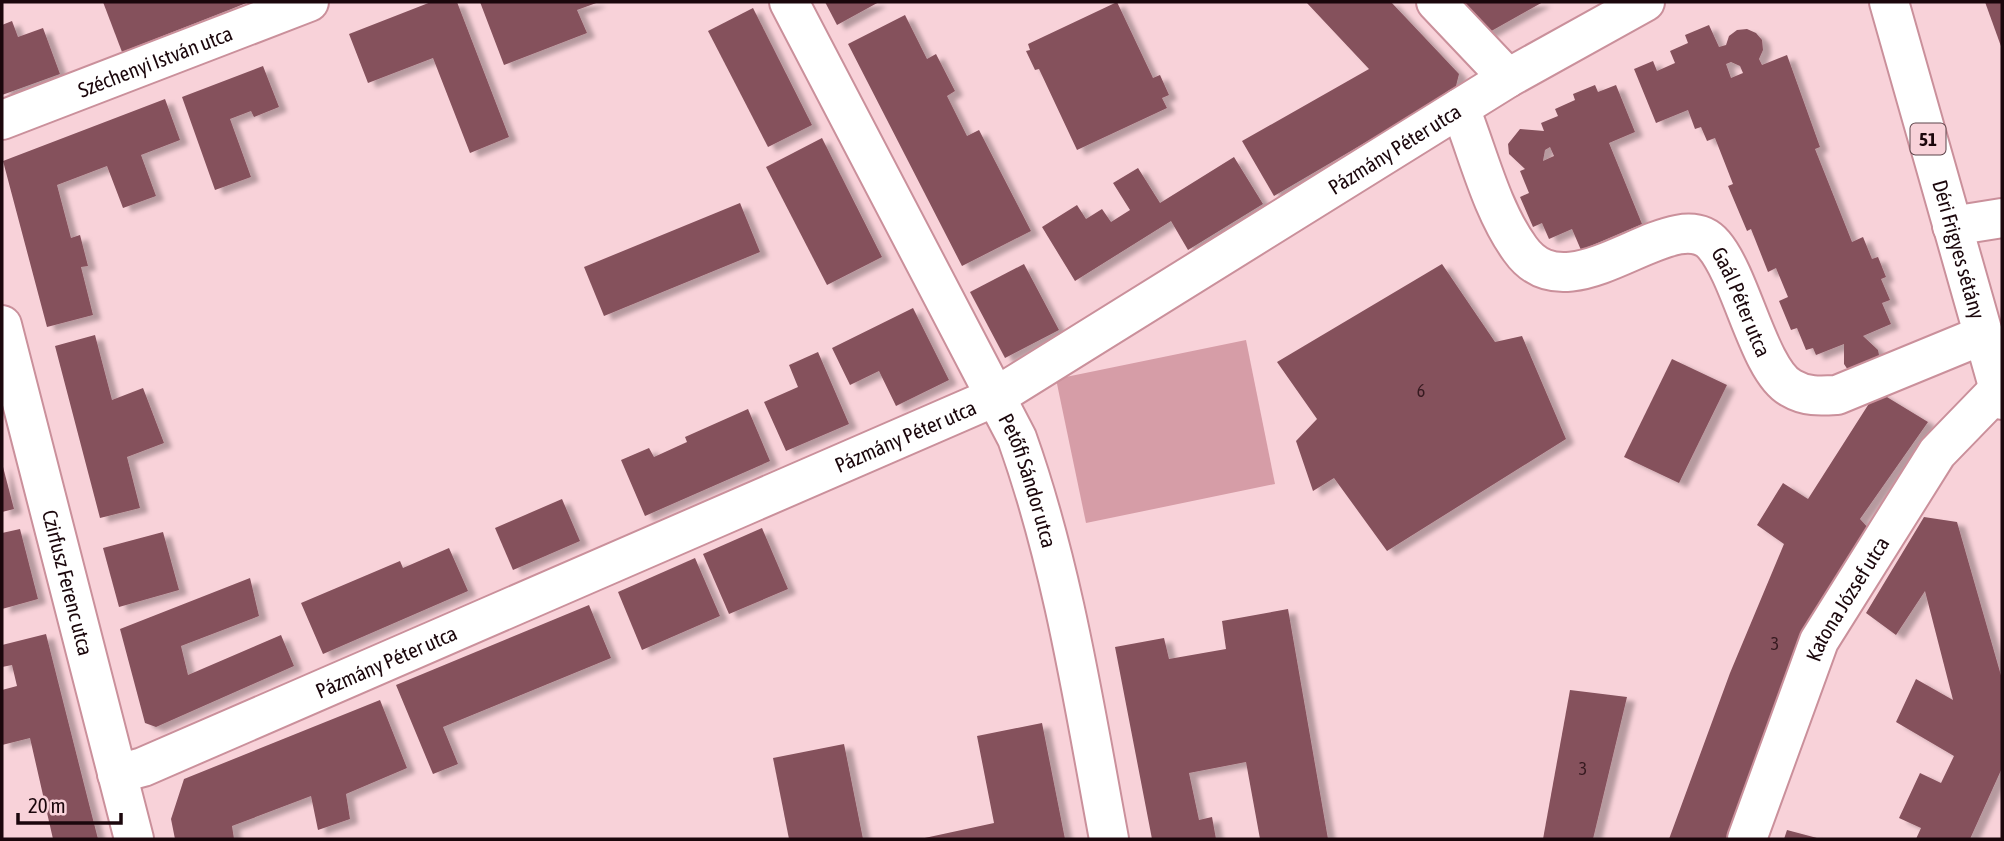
<svg xmlns="http://www.w3.org/2000/svg" width="2004" height="841" font-family="'Asap Condensed',sans-serif">
  <style>
    .green { fill: #d69da7 }
    .building { fill: #85515c; fill-rule: evenodd; filter: url(#shadow) }
    .lines { fill: none; stroke-linecap: round; stroke-linejoin: round }
    .minor-casing { stroke: #ca909b; stroke-width: 42 }
    .major-casing { stroke: #ca909b; stroke-width: 42 }
    .minor { stroke: #fff; stroke-width: 38 }
    .major { stroke: #fff; stroke-width: 38 }
    .labels { text-anchor: middle; dominant-baseline: central; stroke-width: 6; stroke-linejoin: round; paint-order: stroke }
    .number-label { font-size: 18px; fill: #361a20 }
    .shield { fill: #f8d2d9; stroke: #5d444a; stroke-width: 2 }
    .shield-label { font-size: 19px; font-weight: bold; fill: #1b070c }
    .street-label { font-size: 21px; fill: #1b070c; stroke: #f8d2d9 }
  </style>
  <defs>
    <filter id="shadow"><feDropShadow dx="8" dy="4.5" stdDeviation="2" flood-color="#0004"/></filter>
  </defs>
  <rect width="100%" height="100%" fill="#f8d2d9"/>
  <!-- green -->
  <path class="green" d="M1246 340 1275 484 1086 523 1056 379Z"/>
  <!-- building -->
  <g class="building">
    <path d="M103 2H249L122 52Z"/>
    <path d="M431 2H457L509 137 470 153 433 58 368 83 349 34Z"/>
    <path d="M480 2H599L577 10 587 33 504 65Z"/>
    <path d="M825 2H879L837 25Z"/>
    <path d="M1117 2 1153 78 1160 75 1169 95 1162 98 1167 108 1077 150 1039 69 1035 70 1026 51 1030 50 1028 44Z"/>
    <path d="M1306 2H1391L1459 74 1455 90 1274 196 1242 141 1369 69Z"/>
    <path d="M1456 2H1543L1486 34Z"/>
    <path d="M1985 2H2002V49Z"/>
    <path d="M753 8 812 125 768 147 708 31Z"/>
    <path d="M905 15 927 59 936 54 955 91 947 96 967 136 979 130 1031 231 962 266 848 44Z"/>
    <path d="M12 21 18 37 43 28 60 74 2 95V25Z"/>
    <path d="M1709 25 1719 47 1726 45 1729 36 1737 30 1747 29 1756 33 1762 40 1763 50 1759 59 1762 65 1787 55 1820 147 1815 149 1852 242 1863 237 1872 259 1878 257 1886 277 1881 279 1890 300 1882 303 1891 324 1863 336 1878 350 1880 360 1850 373 1844 364V344L1816 355 1813 348 1806 350 1797 328 1791 330 1779 301 1788 297 1776 268 1768 272 1751 229 1747 231 1728 186 1733 184 1715 138 1707 141 1701 127 1695 129 1688 110 1656 123 1634 69 1653 61 1657 71 1675 63 1670 51 1688 43 1685 35ZM1731 62 1740 66 1743 73 1731 78 1726 64Z"/>
    <path d="M263 66 279 107 254 117 251 111 230 119 251 177 215 190 182 97Z"/>
    <path d="M1595 85 1598 92 1616 85 1635 132 1609 143 1642 224 1581 250 1572 229 1549 239 1542 223 1533 227 1520 197 1529 193 1520 171 1525 169 1509 154 1508 144 1520 129 1544 131 1541 123 1558 116 1555 109 1575 100 1573 94ZM1550 147 1554 156 1543 161 1545 150Z"/>
    <path d="M165 99 180 140 141 155 156 196 123 208 107 166 57 185 71 238 80 235 88 266 81 267 93 315 47 327 3 161Z"/>
    <path d="M822 138 882 257 827 285 766 167Z"/>
    <path d="M1234 157 1263 204 1188 250 1171 221 1075 281 1042 227 1077 205 1086 219 1102 209 1111 222 1130 210 1113 183 1138 168 1160 203Z"/>
    <path d="M740 203 760 252 604 316 584 267Z"/>
    <path d="M1024 264 1059 330 1005 358 970 292Z"/>
    <path d="M1442 264 1495 342 1522 336 1566 439 1387 551 1334 478 1313 491 1296 441 1317 419 1277 362Z"/>
    <path d="M913 308 949 380 896 406 879 371 850 385 832 348Z"/>
    <path d="M95 335 112 400 143 388 164 443 127 457 140 508 100 518 55 346Z"/>
    <path d="M818 352 849 424 786 451 764 402 798 387 789 365Z"/>
    <path d="M1672 359 1727 385 1679 483 1624 457Z"/>
    <path d="M1877 391 1928 422 1860 519 1870 530 1732 839H1669L1730 673 1784 544 1757 525 1783 483 1808 499Z"/>
    <path d="M748 409 770 461 645 516 621 460 649 448 654 457 687 442 685 437Z"/>
    <path d="M2 463 14 509 2 512Z"/>
    <path d="M562 499 580 541 513 570 495 528Z"/>
    <path d="M1924 517 1957 522 2002 679V768L1970 839H1916L1921 828 1899 818 1920 773 1941 783 1954 756 1896 722 1916 679 1953 700 1925 591 1896 635 1866 613Z"/>
    <path d="M762 528 788 589 729 614 703 554Z"/>
    <path d="M20 529 38 599 2 609V533Z"/>
    <path d="M163 532 179 590 119 607 103 548Z"/>
    <path d="M449 548 468 591 323 654 301 603 400 561 403 568Z"/>
    <path d="M695 558 720 616 642 650 618 592Z"/>
    <path d="M250 578 259 616 181 646 188 675 281 635 294 666 156 727 145 723 120 629Z"/>
    <path d="M589 605 611 658 443 727 458 764 433 774 396 685Z"/>
    <path d="M1288 609 1328 839H1260L1246 762 1189 773 1199 820 1212 817 1216 839H1152L1115 647 1164 638 1169 659 1226 649 1222 621Z"/>
    <path d="M46 634 89 804 98 839H53L30 738 2 745V690L17 686 12 665 2 667V645Z"/>
    <path d="M1570 690 1627 697 1593 839H1543Z"/>
    <path d="M380 700 407 768 346 794 350 819 318 830 311 796 232 826 234 839H175L171 819 184 779Z"/>
    <path d="M1042 723 1065 839H920L994 823 977 736Z"/>
    <path d="M844 744 863 839H789L773 758Z"/>
    <path d="M1787 830 1817 838V839H1784Z"/>
  </g>
  <g class="lines">
    <!-- minor casing -->
    <g class="minor-casing">
      <g id="minor">
        <path id="s1" d="M789 2 1017 438C1063 567 1084 705 1109 839"/>
        <path d="M1436 2 1508 78"/>
        <path id="s2" d="M1460 108C1478 153 1491 209 1520 249 1571 321 1674 197 1714 245 1742 278 1759 371 1791 388 1806 397 1820 396 1837 395L1983 335"/>
        <path id="s3" d="M2 120 309 2"/>
        <path d="M1952 226 2002 218"/>
        <path id="s4" d="M2 325 134 839"/>
        <path id="s5" d="M117 774 143 767 997 396 1508 78 1645 2"/>
        <path id="s6" d="M1747 839 1819 641 1937 453 1999 389"/>
      </g>
    </g>
    <!-- major casing -->
    <g class="major-casing">
      <g id="major">
        <path id="s7" d="M1889 2 2002 400"/>
      </g>
    </g>
    <!-- minor -->
    <use href="#minor" class="minor"/>
    <!-- major -->
    <use href="#major" class="major"/>
  </g>
  <g class="labels">
    <!-- number labels -->
    <g class="number-label">
      <text x="1421" y="390">6</text>
      <text x="1775" y="643">3</text>
      <text x="1583" y="768">3</text>
    </g>
    <!-- shield labels -->
    <rect class="shield" x="1910.5" y="123.5" width="35" height="31" rx="5"/>
    <g class="shield-label">
      <text x="1928" y="139">51</text>
    </g>
    <!-- street labels -->
    <g class="street-label">
      <text stroke="none"><textPath href="#s3" startOffset="164">Széchenyi István utca</textPath></text>
      <text stroke="none"><textPath href="#s5" startOffset="1426">Pázmány Péter utca</textPath></text>
      <text stroke="none"><textPath href="#s7" startOffset="257">Déri Frigyes sétány</textPath></text>
      <text stroke="none"><textPath href="#s2" startOffset="429">Gaál Péter utca</textPath></text>
      <text stroke="none"><textPath href="#s5" startOffset="858">Pázmány Péter utca</textPath></text>
      <text stroke="none"><textPath href="#s1" startOffset="536">Petőfi Sándor utca</textPath></text>
      <text stroke="none"><textPath href="#s4" startOffset="266">Czirfusz Ferenc utca</textPath></text>
      <text stroke="none"><textPath href="#s6" startOffset="261">Katona József utca</textPath></text>
      <text stroke="none"><textPath href="#s5" startOffset="292">Pázmány Péter utca</textPath></text>
    </g>
  </g>
  <!-- border -->
  <rect width="2004" height="841" fill="none" stroke="#1b070c" stroke-width="7"/>
  <!-- scale -->
  <path d="M18 813v10h103v-10" fill="none" stroke="#1b070c" stroke-width="3.5"/>
  <text x="28" y="813" font-size="21" fill="#1b070c" stroke="#f8d2d9" stroke-width="5" paint-order="stroke">20 m</text>
</svg>
